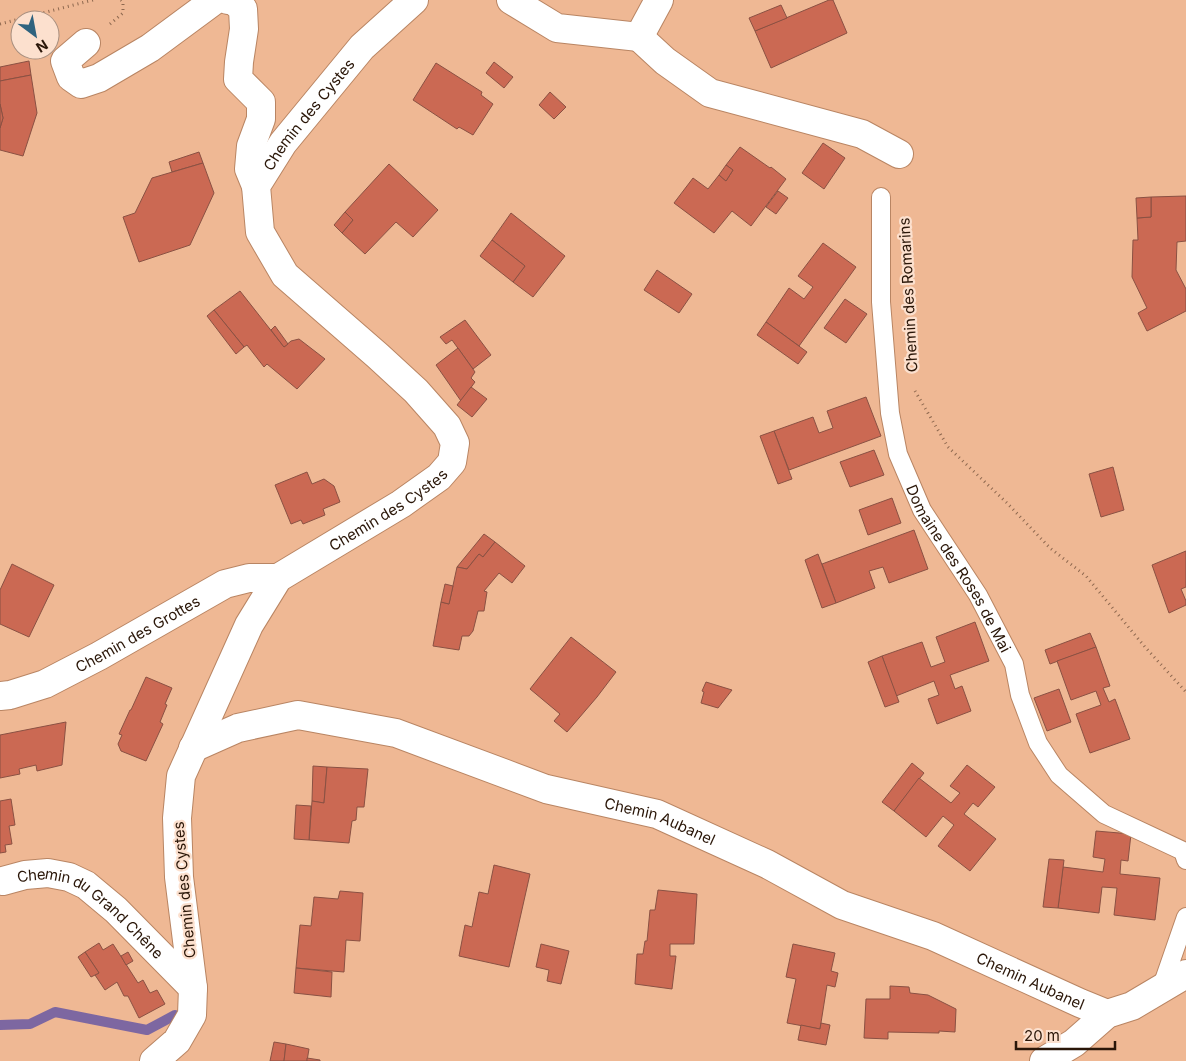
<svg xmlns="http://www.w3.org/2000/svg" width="1186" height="1061" font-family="Inter,sans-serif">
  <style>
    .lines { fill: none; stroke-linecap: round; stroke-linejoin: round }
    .stream { stroke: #7d67a1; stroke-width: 10 }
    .building { fill: #cb6953; stroke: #8a5143 }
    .lane-casing { stroke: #b98563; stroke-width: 20 }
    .street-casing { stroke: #b98563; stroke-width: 30 }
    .path { stroke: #8e684f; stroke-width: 3; stroke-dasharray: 1 4; stroke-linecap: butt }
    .lane { stroke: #fff; stroke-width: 18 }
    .street { stroke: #fff; stroke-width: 28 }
    .labels { text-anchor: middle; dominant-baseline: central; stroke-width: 4.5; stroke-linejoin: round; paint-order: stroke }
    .street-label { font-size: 15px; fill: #2a1608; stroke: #fce0ce }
  </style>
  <rect width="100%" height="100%" fill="#efb894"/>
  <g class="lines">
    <!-- stream -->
    <path class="stream" d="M0 1025 30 1024 55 1012 147 1030 175 1015"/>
  </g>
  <!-- building -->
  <g class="building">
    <path d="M829 0H833L847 33 771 68 755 31Z"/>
    <path d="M781 5 787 18 755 31 749 18Z"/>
    <path d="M29 61 31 75 0 81V67Z"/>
    <path d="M494 62 513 77 504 88 486 73Z"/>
    <path d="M436 63 482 92 481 95 493 104 473 135 459 127 457 129 413 100Z"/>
    <path d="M31 75 37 113 23 156 0 150V128L3 118 0 104V81Z"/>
    <path d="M550 92 566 107 554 119 539 105Z"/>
    <path d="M0 104 3 118 0 128Z"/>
    <path d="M823 143 845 158 824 189 802 173Z"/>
    <path d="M740 147 770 168 771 167 786 179 751 226 732 211 714 233 674 203 693 178 708 189 719 175 726 181 733 170 726 165Z"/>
    <path d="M199 152 203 163 172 172 169 162Z"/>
    <path d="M203 163 214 193 190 245 139 262 123 217 135 213 152 178Z"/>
    <path d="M389 164 438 210 413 237 396 222 365 254 342 233 353 220 345 212Z"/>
    <path d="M726 165 733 170 726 181 719 175Z"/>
    <path d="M778 191 788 198 776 214 766 207Z"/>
    <path d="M1186 196V241L1177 242 1176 270 1186 289V311L1147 331 1138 313 1147 308 1132 277 1133 240H1138L1137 218 1151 217V197Z"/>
    <path d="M1151 197V217L1137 218 1136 198Z"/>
    <path d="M345 212 353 220 342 233 334 225Z"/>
    <path d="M511 213 565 256 533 297 513 282 525 266 492 240Z"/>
    <path d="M492 240 525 266 513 282 480 256Z"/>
    <path d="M823 243 856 267 799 346 766 322 789 288 804 299 813 287 798 276Z"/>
    <path d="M657 270 692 294 679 313 644 290Z"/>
    <path d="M240 291 284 347 291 341 299 339 325 359 297 389 267 364 264 367 247 345 244 347 214 310Z"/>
    <path d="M845 299 867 314 846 343 824 328Z"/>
    <path d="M214 310 244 347 236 354 207 316Z"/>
    <path d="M465 320 491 355 473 369 452 340 446 344 440 337Z"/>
    <path d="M766 322 807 352 798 364 757 335Z"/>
    <path d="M275 326 288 344 284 347 271 330Z"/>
    <path d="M458 348 475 372 471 378 475 382 461 401 436 365Z"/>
    <path d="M471 387 487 399 472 417 457 405Z"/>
    <path d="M866 397 881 436 789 470 774 431 813 417 819 433 833 428 827 411Z"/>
    <path d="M774 431 792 479 778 484 760 436Z"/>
    <path d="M874 450 884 475 850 487 840 462Z"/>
    <path d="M1113 467 1124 510 1101 517 1089 474Z"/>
    <path d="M307 472 312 484 324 479 334 486 340 502 323 509 325 515 303 524 301 520 291 524 275 485Z"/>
    <path d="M892 498 901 523 868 535 859 510Z"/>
    <path d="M914 530 928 569 889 583 883 567 869 571 875 588 836 603 822 564Z"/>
    <path d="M484 534 495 542 483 557 479 554 467 569 457 567Z"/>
    <path d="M495 542 525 566 512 583 499 573 484 591 487 592 484 611H478L473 631 469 636H462L459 650 433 646 441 602 449 604 457 567 467 569 479 554 483 557Z"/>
    <path d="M1186 551V587L1181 589 1186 601V605L1169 613 1152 565Z"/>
    <path d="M818 554 836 603 822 608 805 560Z"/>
    <path d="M12 564 54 585 29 637 0 624V590Z"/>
    <path d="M445 584 453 586 449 604 441 602Z"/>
    <path d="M975 622 989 661 950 675 955 689 962 686 971 711 937 724 928 699 939 695 934 681 896 696 882 656 922 642 931 667 945 662 936 637Z"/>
    <path d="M1090 633 1096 647 1050 664 1045 650Z"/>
    <path d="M571 637 616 672 597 697 567 732 554 721 560 714 530 689Z"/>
    <path d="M1096 647 1110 686 1103 688 1109 702 1115 699 1130 739 1090 753 1076 714 1101 705 1096 691 1071 700 1057 661Z"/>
    <path d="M882 656 899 702 885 707 868 662Z"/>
    <path d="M146 677 172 688 165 704 167 705 160 722 163 724 146 761 121 751 118 744 122 735 119 734 130 710H131Z"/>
    <path d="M706 682 732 690 718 708 701 703 704 692 702 691Z"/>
    <path d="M1059 689 1071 722 1047 731 1034 698Z"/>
    <path d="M66 722 62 765 37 771 36 765 19 769 20 774 0 778V735Z"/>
    <path d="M912 763 924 773 894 811 882 802Z"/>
    <path d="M967 765 995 787 978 807 973 803 964 814 996 839 970 871 938 846 954 825 943 816 926 837 894 811 919 778 951 803 960 793 950 786Z"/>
    <path d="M313 766 327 767 324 803 312 801Z"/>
    <path d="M327 767 368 769 364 807H357L356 820 352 821 349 843 309 840 312 801 324 803Z"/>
    <path d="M11 799 15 825 9 826 12 844 5 845 6 852 0 853V801Z"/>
    <path d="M296 805 311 806 309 840 294 839Z"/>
    <path d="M1096 831 1131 834 1128 861 1121 860 1120 874 1160 878 1155 920 1114 915 1117 888 1102 887 1099 913 1058 908 1063 867 1103 872 1105 859 1093 857Z"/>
    <path d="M1049 859 1064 860 1058 908 1043 907Z"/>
    <path d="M494 865 530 874 509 967 459 956 465 925 472 927 479 892 488 894Z"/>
    <path d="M658 890 697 894 694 944H670V956H676L672 989 635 984 637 954H643L645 941H647L650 910H655Z"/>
    <path d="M340 891 363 893 360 941 346 940 344 972 296 968 300 925 311 926 314 897 338 899Z"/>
    <path d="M99 943 103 950 113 944 138 983 143 980 150 993 157 990 165 1004 139 1018 128 996H124L117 982 105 990 95 975 99 973 85 952Z"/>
    <path d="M541 944 569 951 561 984 547 981 549 970 536 967Z"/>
    <path d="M793 944 835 953 831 971 838 973 835 987 827 985 820 1029 787 1023 796 979 786 977Z"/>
    <path d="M85 952 99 973 91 977 78 957Z"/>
    <path d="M128 952 133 961 126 965 121 956Z"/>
    <path d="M296 968 332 972 331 997 294 993Z"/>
    <path d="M890 986 909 987 910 993 928 995 956 1009 955 1032 939 1031V1033L888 1032V1039L864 1038 866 999H890Z"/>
    <path d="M821 1023 830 1025 826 1045 798 1040 801 1025 820 1029Z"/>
    <path d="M274 1042 286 1044 284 1061H270Z"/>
    <path d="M286 1044 309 1049 307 1061H284Z"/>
    <path d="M307 1058 320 1060V1061H307Z"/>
  </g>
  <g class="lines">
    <!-- lane casing -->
    <g class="lane-casing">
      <g id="lane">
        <path id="s1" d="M881 197V302L890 413 898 454 922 510 978 595 1014 664 1020 695 1038 743 1059 775 1104 814 1183 851 1186 860"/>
        <path d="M1161 989 1186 917"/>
      </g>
    </g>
    <!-- street casing -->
    <g class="street-casing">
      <g id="street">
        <path d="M228 0 234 1 243 9 244 29 239 62 238 79 261 102V119L251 146 249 169 256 186"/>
        <path d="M511 0 557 28 639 37"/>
        <path d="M639 37 665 61 710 93 862 134 899 154"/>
        <path d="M639 37 659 0"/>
        <path d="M86 43 65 61 71 77 81 84 99 78 150 48 215 0"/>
        <path id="s2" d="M0 696 10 695 45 684 99 656 225 584 249 578H278"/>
        <path id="s3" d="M193 748 238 728 298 715 396 733 546 789 657 814 767 864 842 905 933 936 1080 1003 1107 1014"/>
        <path id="s4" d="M3 881 25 875 48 873 69 877 86 885 116 910 193 988"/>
        <path id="s5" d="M154 1061 177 1041 192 1015 193 988 179 877 177 818 181 776 249 625 278 578 401 504 439 477 452 462 455 443 447 426 416 391 378 356 285 275 260 232 256 186 283 143 362 47 414 0"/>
        <path d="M1044 1061 1074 1043 1107 1014 1132 1006 1186 974"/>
      </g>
    </g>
    <!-- path -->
    <g class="path">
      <path d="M0 24 93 0"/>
      <path d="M110 24 123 13V2L121 0"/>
      <path d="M909 277 911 316"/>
      <path d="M915 391 948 447 1007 503 1050 548 1086 576 1145 647 1186 692"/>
    </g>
    <!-- lane -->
    <use href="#lane" class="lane"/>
    <!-- street -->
    <use href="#street" class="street"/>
  </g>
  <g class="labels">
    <!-- street labels -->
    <g class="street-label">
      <text stroke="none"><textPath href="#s5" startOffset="1176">Chemin des Cystes</textPath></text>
      <text transform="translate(908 295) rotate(-93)">Chemin des Romarins</text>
      <text stroke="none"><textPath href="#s5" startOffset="651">Chemin des Cystes</textPath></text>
      <text stroke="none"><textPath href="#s1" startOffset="388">Domaine des Roses de Mai</textPath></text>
      <text stroke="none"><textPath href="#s2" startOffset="152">Chemin des Grottes</textPath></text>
      <text stroke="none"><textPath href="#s3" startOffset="489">Chemin Aubanel</textPath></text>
      <text transform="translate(184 890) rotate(-95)">Chemin des Cystes</text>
      <text stroke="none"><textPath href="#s4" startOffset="102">Chemin du Grand Chêne</textPath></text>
      <text stroke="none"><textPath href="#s3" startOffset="894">Chemin Aubanel</textPath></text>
    </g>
  </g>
  <!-- north arrow -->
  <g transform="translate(35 35) rotate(148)"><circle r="24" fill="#fce0ce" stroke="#a88f7f"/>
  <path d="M0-4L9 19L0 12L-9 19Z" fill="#2f637f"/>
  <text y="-8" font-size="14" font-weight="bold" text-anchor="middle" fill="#2a1608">N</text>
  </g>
  <!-- scale -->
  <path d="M1016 1041v8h99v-8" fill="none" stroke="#2a1608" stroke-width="2.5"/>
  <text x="1024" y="1041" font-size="15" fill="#2a1608" stroke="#fce0ce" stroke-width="4" paint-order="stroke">20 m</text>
</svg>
